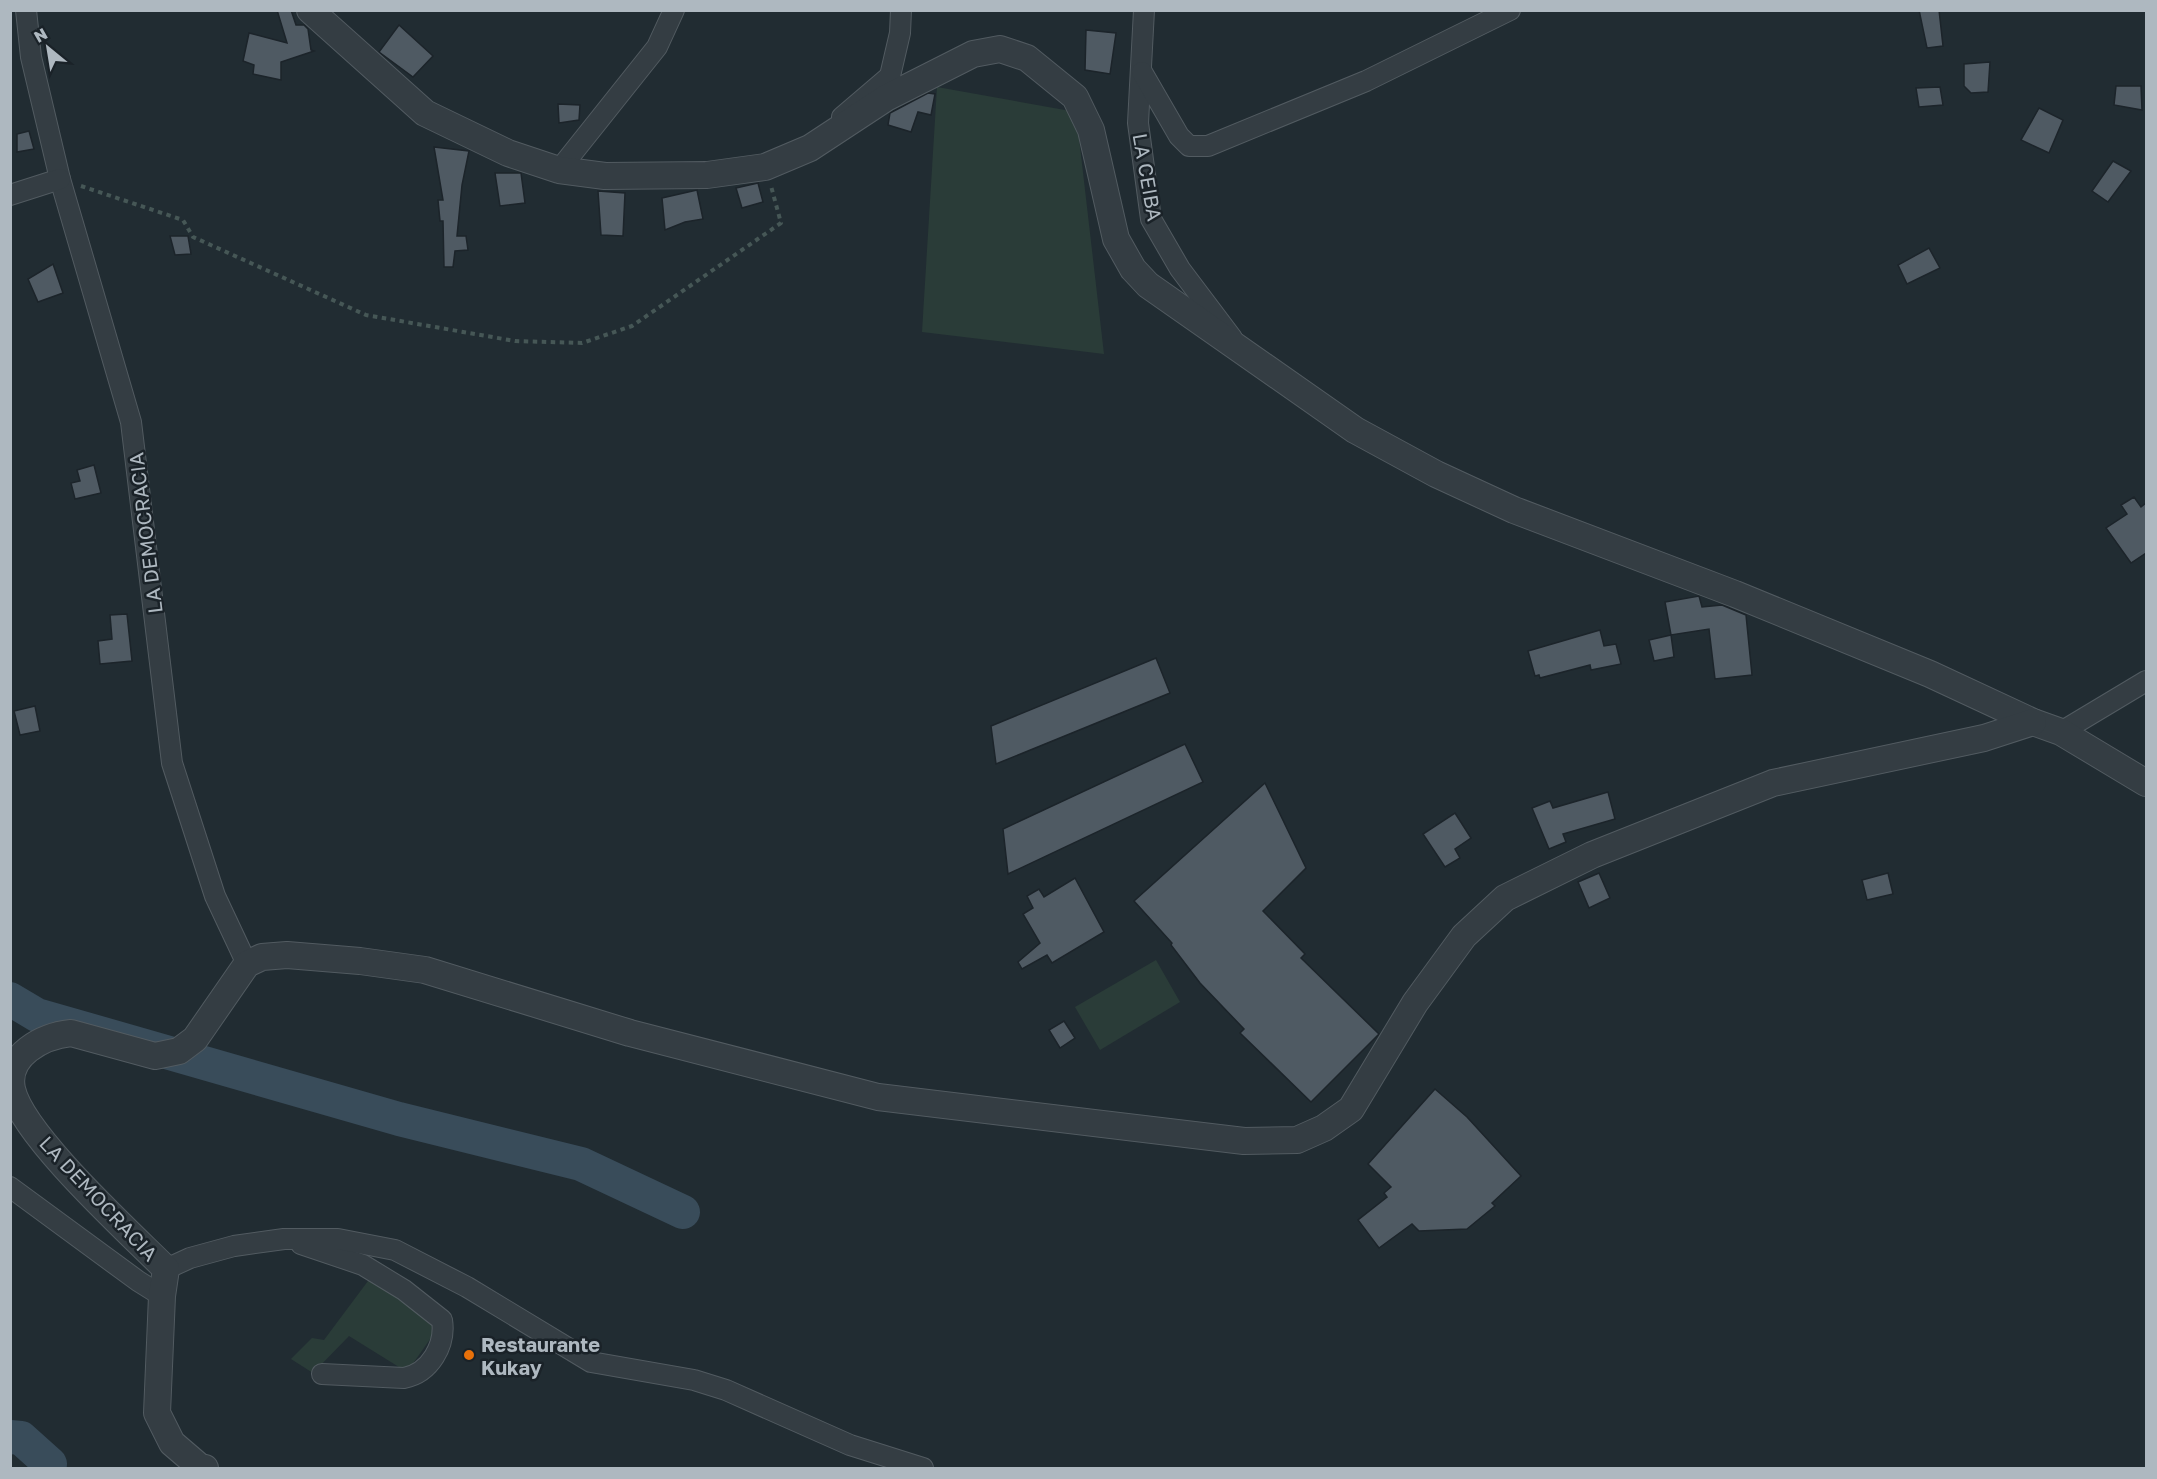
<svg xmlns="http://www.w3.org/2000/svg" width="2157" height="1479" font-family="'Golos Text',sans-serif">
  <style>
    .green { fill: #2a3c38 }
    .lines { fill: none; stroke-linecap: round; stroke-linejoin: round }
    .river { stroke: #394c5a; stroke-width: 34 }
    .building { fill: #4f5a63; stroke: #1c242a; stroke-width: 1.5 }
    .minor-casing { stroke: #525b61; stroke-width: 22 }
    .tertiary-casing { stroke: #525b61; stroke-width: 28 }
    .path { stroke: #465756; stroke-width: 4; stroke-dasharray: 4.5 4.5; stroke-linecap: butt }
    .minor { stroke: #343d43; stroke-width: 20 }
    .tertiary { stroke: #343d43; stroke-width: 26 }
    .food-dot { fill: #e8710a; stroke: #1a2228; stroke-width: 2 }
    .labels { text-anchor: middle; dominant-baseline: central; stroke-width: 5; stroke-linejoin: round; paint-order: stroke }
    .street-label { font-size: 20px; fill: #aeb8c0; stroke: #1a2228 }
    .poi-label { font-size: 20px; font-weight: bold; fill: #aeb8c0; stroke: #1a2228; text-anchor: start }
  </style>
  <rect width="100%" height="100%" fill="#212c32"/>
  <!-- green -->
  <g class="green">
    <path d="M937 87 1076 112 1104 354 922 332Z"/>
    <path d="M1156 960 1180 1002 1100 1050 1075 1007Z"/>
    <path d="M371 1277 440 1325 407 1372 349 1336 313 1373 291 1359 312 1338 324 1340Z"/>
  </g>
  <g class="lines">
    <!-- river -->
    <g class="river">
      <path d="M10 999 37 1015 399 1119 581 1164 683 1212"/>
      <path d="M10 1437 21 1438 50 1464"/>
    </g>
  </g>
  <!-- building -->
  <g class="building">
    <path d="M277 10H291L296 25H304L308 29 311 50 314 51 281 62V80L253 74 254 65 243 61 249 33 287 43Z"/>
    <path d="M1919 10H1939L1943 46 1927 48Z"/>
    <path d="M399 25 433 56 413 77 379 52Z"/>
    <path d="M1086 30 1116 33 1110 74 1085 70Z"/>
    <path d="M1990 62 1988 92 1971 93 1964 86V64Z"/>
    <path d="M2116 86H2141L2142 110 2114 105Z"/>
    <path d="M1940 87 1943 105 1919 107 1916 88Z"/>
    <path d="M928 93 935 94 931 115 918 112 911 132 888 125 890 113Z"/>
    <path d="M558 104 580 105 579 120 559 123Z"/>
    <path d="M2039 108 2063 120 2049 153 2021 140Z"/>
    <path d="M29 131 34 149 17 152V134Z"/>
    <path d="M434 147 469 151 462 185 457 236H466L468 250 455 251 453 267H444L443 221H440L438 200H443Z"/>
    <path d="M2113 161 2131 171 2108 202 2092 191Z"/>
    <path d="M495 173H521L525 203 500 206Z"/>
    <path d="M758 183 763 202 742 208 736 188Z"/>
    <path d="M697 190 703 219 685 222 665 230 662 198Z"/>
    <path d="M598 191 625 193 623 236 601 235Z"/>
    <path d="M170 236H188L191 254 175 255Z"/>
    <path d="M1929 248 1940 268 1907 284 1898 265Z"/>
    <path d="M53 264 63 293 38 302 28 279Z"/>
    <path d="M94 465 101 493 75 499 71 483 80 481 77 470Z"/>
    <path d="M2134 497 2141 507 2146 503V553L2131 563 2106 528 2127 514 2121 505Z"/>
    <path d="M1699 596 1702 607 1722 605 1746 615 1752 675 1715 679 1709 629 1671 635 1665 602Z"/>
    <path d="M127 614 132 661 100 664 98 641 112 639 110 615Z"/>
    <path d="M1600 630 1604 646 1616 644 1621 664 1591 670 1590 665 1540 678 1539 675 1535 676 1528 651Z"/>
    <path d="M1671 635 1674 657 1654 661 1649 640Z"/>
    <path d="M1156 658 1170 693 996 764 991 726Z"/>
    <path d="M35 706 40 731 20 735 14 711Z"/>
    <path d="M1185 744 1203 782 1008 874 1003 829Z"/>
    <path d="M1265 783 1306 868 1263 911 1305 954 1301 958 1379 1034 1311 1102 1240 1033 1244 1029 1200 983 1171 945 1172 943 1134 901Z"/>
    <path d="M1608 792 1615 819 1563 834 1566 842 1549 849 1532 808 1550 801 1553 808Z"/>
    <path d="M1455 813 1471 838 1455 849 1460 858 1445 867 1423 834Z"/>
    <path d="M1599 873 1610 898 1589 908 1578 882Z"/>
    <path d="M1888 873 1893 894 1867 900 1862 880Z"/>
    <path d="M1075 878 1104 932 1052 963 1047 955 1022 969 1018 962 1040 943 1023 914 1033 908 1027 896 1039 889 1044 897Z"/>
    <path d="M1064 1021 1075 1038 1060 1048 1049 1030Z"/>
    <path d="M1435 1089 1467 1117 1521 1176 1492 1203 1495 1206 1467 1229 1419 1231 1412 1224 1379 1248 1358 1220 1387 1197 1384 1193 1391 1187 1368 1164Z"/>
  </g>
  <g class="lines">
    <!-- minor casing -->
    <g class="minor-casing">
      <g id="minor">
        <path d="M26 10 31 57 60 179 131 422 172 763 215 896 247 964"/>
        <path d="M1144 10 1138 123 1151 219 1180 269 1232 338"/>
        <path d="M1142 72 1179 136 1189 146H1208L1366 81 1510 10"/>
        <path d="M842 117 890 76 900 33 901 10"/>
        <path d="M559 170 657 47 674 10"/>
        <path d="M10 195 60 179"/>
        <path d="M2061 732 2146 681"/>
        <path d="M10 1187 138 1281 162 1296"/>
        <path d="M301 1244 363 1265 404 1290 442 1320C446 1345 430 1373 404 1378L322 1374"/>
        <path d="M166 1269 190 1258 234 1246 284 1239H338L395 1250 467 1287 591 1362 694 1380 726 1390 850 1445 923 1468"/>
      </g>
    </g>
    <!-- tertiary casing -->
    <g class="tertiary-casing">
      <g id="tertiary">
        <path d="M310 10 425 113 508 153 559 170 605 176 707 175 765 167 810 148 886 98 973 54 1000 49 1027 58 1075 97 1091 130 1116 239 1133 269 1148 285 1355 430 1436 474 1514 510 1735 594 1930 674 2033 722 2061 732 2146 783"/>
        <path d="M205 1468 200 1467 172 1443 157 1413 162 1296 166 1269C130 1233 22 1135 12 1089 5 1055 43 1036 71 1033L155 1056 179 1051 195 1039 247 964 262 957 287 955 360 961 425 970 630 1033 878 1097 1244 1141 1297 1140 1324 1128 1351 1109 1415 1003 1464 936 1505 898 1592 855 1773 783 1984 738 2033 722"/>
      </g>
    </g>
    <!-- path -->
    <path class="path" d="M81 186 183 220 193 237 366 315 515 341 582 343 632 326 781 223 771 186"/>
    <!-- minor -->
    <use href="#minor" class="minor"/>
    <!-- tertiary -->
    <use href="#tertiary" class="tertiary"/>
  </g>
  <!-- markers -->
  <circle class="food-dot" cx="469" cy="1355" r="6"/>
  <g class="labels">
    <!-- street labels -->
    <g class="street-label">
      <text transform="translate(1148 177) rotate(80)">LA CEIBA</text>
      <text transform="translate(145 533) rotate(-97)">LA DEMOCRACIA</text>
      <text transform="translate(99 1198) rotate(47)">LA DEMOCRACIA</text>
    </g>
    <!-- poi labels -->
    <g class="poi-label">
      <text x="481" y="1344">Restaurante<tspan x="481" dy="23">Kukay</tspan></text>
    </g>
  </g>
  <!-- border -->
  <rect width="2157" height="1479" fill="none" stroke="#aeb8c0" stroke-width="24"/>
  <!-- north arrow -->
  <g transform="translate(48 48) rotate(330)" stroke="#1a2228" stroke-width="4.5" paint-order="stroke">
  <path d="M0-4.5L10 22L0 15L-10 22Z" fill="#aeb8c0"/>
  <text y="-9" font-size="16" font-weight="bold" text-anchor="middle" fill="#aeb8c0">N</text>
  </g>
</svg>
